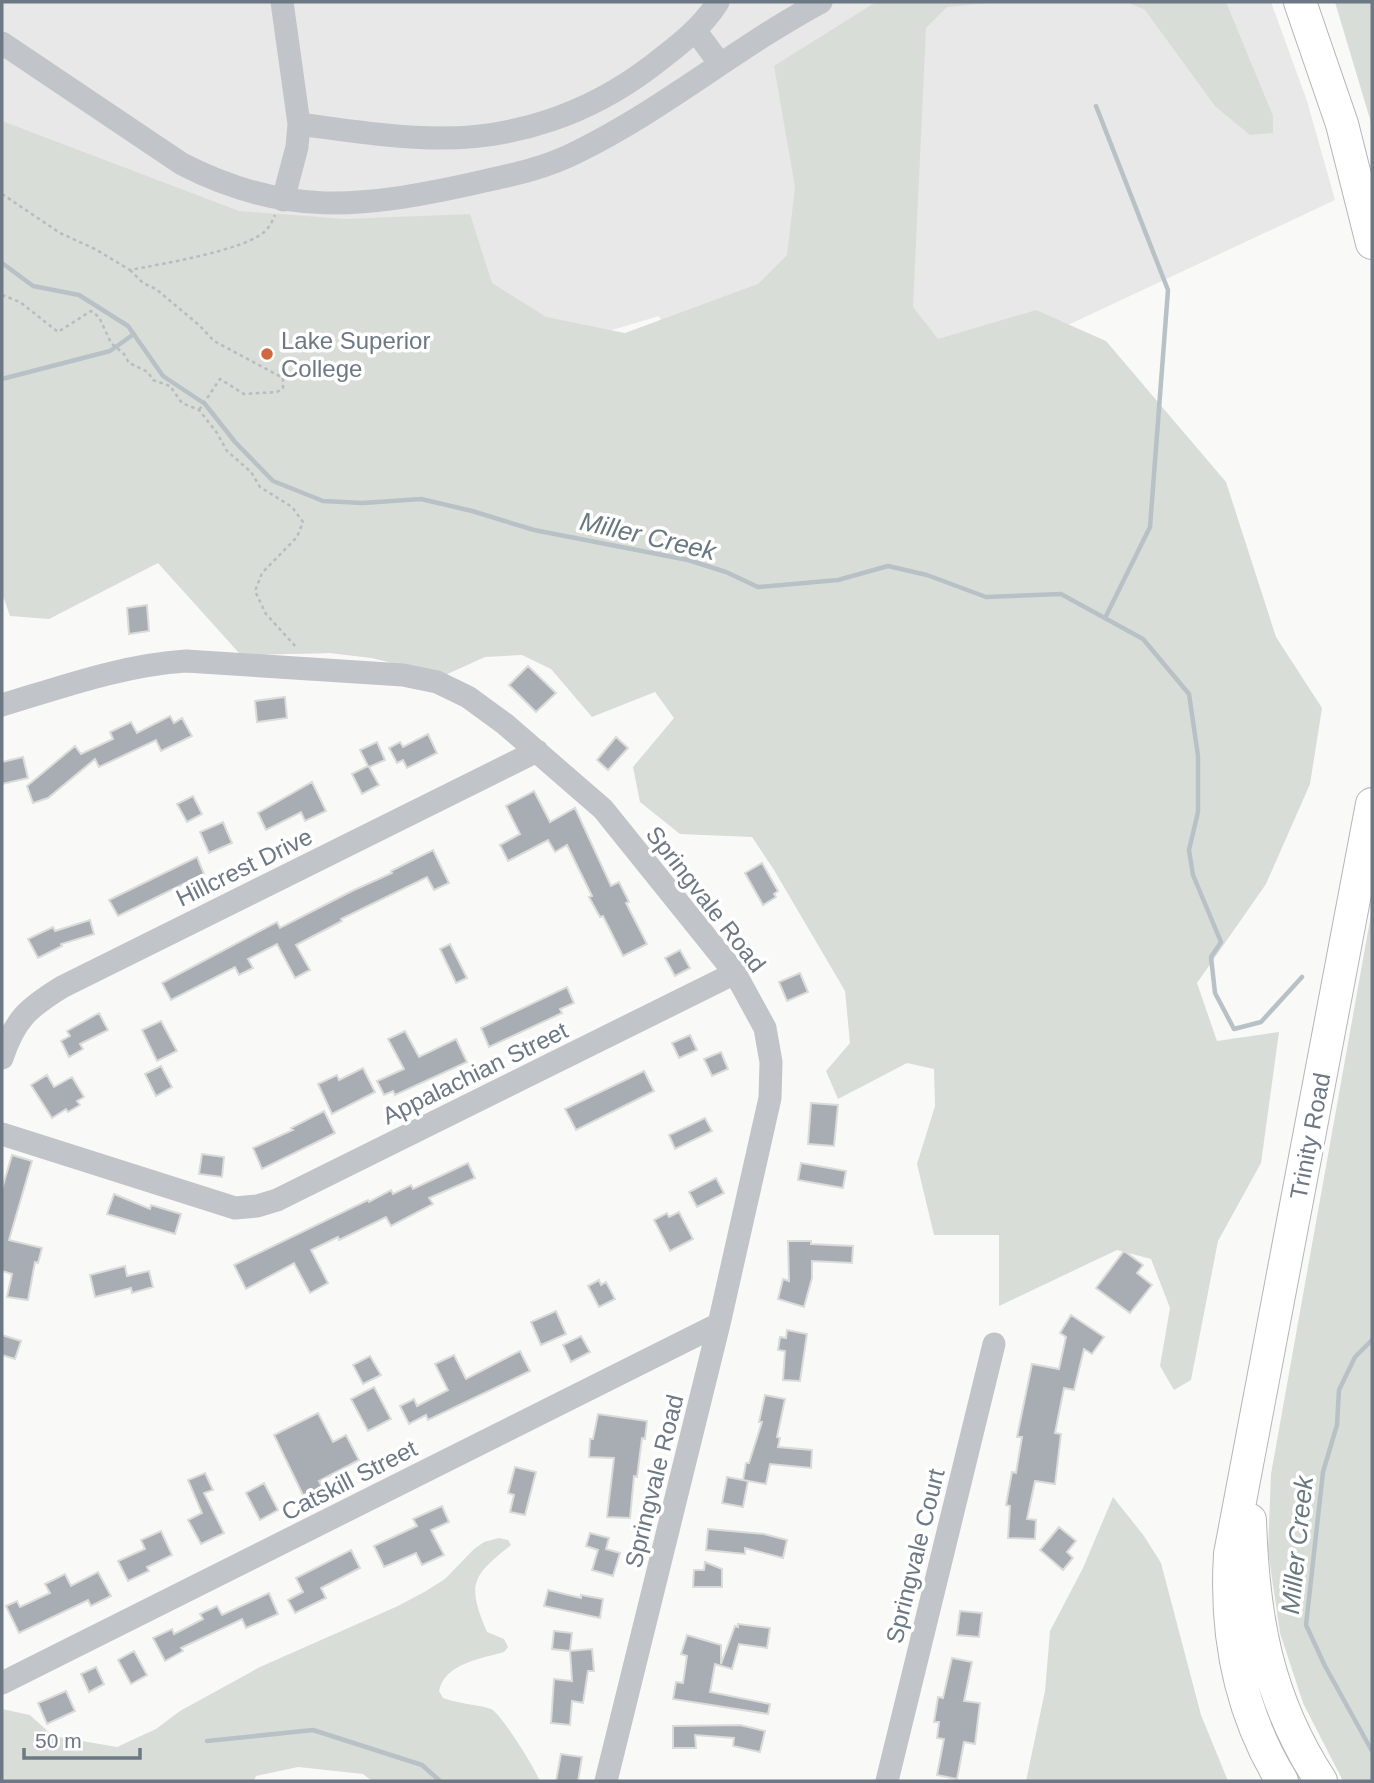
<svg xmlns="http://www.w3.org/2000/svg" width="1374" height="1783" font-family="Helvetica,sans-serif">
<style>
.built{fill:#e7e8e7}
.green{fill:#d9ddd7}
.lines{fill:none;stroke-linecap:round;stroke-linejoin:round}
.stream{stroke:#b8c1c6;stroke-width:4.5}
.building{fill:#a7adb3;stroke:#dbdbd9;stroke-width:2}
.highway-casing{stroke:#b3b6b9;stroke-width:34}
.path{stroke:#b9bcbe;stroke-width:2.5;stroke-dasharray:3.5 3.5;stroke-linecap:butt}
.minor{stroke:#c1c4c8;stroke-width:23}
.highway{stroke:#fff;stroke-width:32}
.poi-dot{fill:#cf6740;stroke:#fff;stroke-width:2.5}
.labels{text-anchor:middle;dominant-baseline:central;stroke-width:7;stroke-linejoin:round;paint-order:stroke}
.poi-label{font-size:24px;fill:#6c7884;stroke:#fff;text-anchor:start}
.street-label{font-size:24px;fill:#6c7884;stroke:#fff}
.water-label{font-size:26px;font-style:italic;fill:#67787f;stroke:#fff}
</style>
<rect width="100%" height="100%" fill="#f9f9f7"/>
<path class="built" d="M2,2h1269l36,99 28,99 -513,240 -113,-12 -50,-112 -251,75 21,280 -57,-13 -42,-5 -89,2 -83,-92 -16,6 -140,-120z"/>
<path class="green" d="M876,2h122l-51,5 -21,21 -13,279 25,32 98,-29 70,31 120,141 50,155 46,71 -12,76 -44,100 -69,99 20,58 62,-9 -18,131 -43,78 -27,139 -17,10 -14,-24 10,-58 -19,-49 -34,-9 -118,56v-71h-65l-17,-71 18,-58 -1,-37 -27,-6 -69,36 -12,-28 24,-28 -5,-52 -71,-121 -22,-33 -72,-3 -40,-32 -7,-35 41,-49 -19,-26 -63,25 -41,-48 -29,-14 -37,2 -42,19 -71,-18 -42,-5 -89,2 -83,-92 -109,56 -39,-3 -8,-23v-472l237,90 107,8 124,-5 22,69 54,34 79,16 133,-49 29,-29 8,-68 -21,-121z
M1127,2h99l47,114v17l-23,2 -35,-29 -70,-96z
M1335,2h37v124z
M1372,909v872h-29l-40,-78 -23,-70 -12,-82 3,-77z
M1113,1497l31,39 17,27 40,152 27,66h-202l19,-90 5,-60 33,-63z
M499,1538l9,2 3,5c-40,32 -44,39 -24,87l17,7 4,8 -4,5c-23,7 -59,11 -65,39l4,7c16,6 33,6 48,11 9,3 45,61 49,72h-168l-9,-7 -65,-7 -42,9 -2,5h-252v-72l28,6 23,21 64,11 39,-18 24,-18 80,-44 138,-61 28,-15 19,-12 29,-30 10,-7z"/>
<g class="lines">
<path class="stream" d="M1096,106l72,184 -18,237 -45,91
M2,263l31,23 46,9 49,31 35,50 42,28 30,38 38,39 50,20 40,2 58,-4 51,12 62,19 154,30 38,12 32,15 80,-7 50,-14 39,9 59,22 75,-3 82,45 46,55 9,62v56l-9,38 4,25 28,67 -10,15 4,36 19,36 27,-7 41,-45
M2,379l108,-28 24,-17
M1372,1340l-17,17 -16,33 -2,35 -14,47 -17,153 19,41 47,85
M207,1741l106,-11 109,35 18,16"/>
</g>
<path class="building" d="M147,605l2,26 -20,3 -2,-26z
M528,666l28,27 -20,19 -27,-27z
M285,697l2,21 -30,4 -2,-21z
M170,716l4,7 8,-5 10,18 -31,15 -5,-11 -57,27 -4,-8 -47,39 -15,5 -6,-17 48,-40 6,8 32,-15 -3,-7 21,-10 6,11z
M428,734l9,19 -30,15 -4,-8 -6,3 -8,-15 11,-6 3,5z
M616,737l12,11 -20,22 -11,-10z
M377,742l8,18 -16,7 10,18 -17,9 -10,-20 16,-8 -8,-16z
M23,757l5,21 -26,6v-22z
M312,782l14,29 -21,10 -4,-9 -35,18 -8,-17z
M534,791l16,31 25,-14 36,78 8,-4 10,20 -3,1 21,41 -24,12 -20,-40 -3,1 -11,-20 3,-1 -25,-51 -12,7 -7,-12 -40,21 -8,-16 20,-11 -14,-28z
M193,796l9,18 -15,8 -10,-18z
M223,822l9,21 -23,10 -9,-21z
M433,850l16,33 -15,7 -7,-13 -86,42 1,2 -46,24 14,25 -15,8 -18,-34 -29,15 5,9 -14,7 -4,-8 -64,33 -9,-17 115,-61 3,6 72,-37 40,-18 -1,-2z
M197,857l7,17 -86,42 -9,-16z
M762,863l16,28 -4,3 2,3 -13,8 -18,-32z
M90,920l4,14 -33,10 1,2 -24,12 -10,-19 25,-12 2,4z
M450,944l17,34 -11,5 -16,-34z
M680,950l10,18 -15,8 -10,-18z
M800,973l8,19 -21,9 -8,-19z
M567,987l7,16 -14,6 2,4 -73,34 -8,-19z
M99,1013l9,17 -28,14 3,5 -14,8 -8,-16 9,-5 -3,-5z
M161,1021l16,30 -20,10 -15,-31z
M405,1031l14,26 37,-18 11,23 -72,33 -2,-4 -9,4 -7,-14 27,-12 -16,-30z
M690,1035l7,15 -18,8 -7,-15z
M721,1052l7,17 -16,7 -8,-17z
M161,1066l11,21 -16,9 -11,-22z
M363,1068l12,24 -43,22 -14,-30 19,-9 2,5z
M644,1071l10,20 -78,39 -11,-21z
M47,1075l7,12 18,-10 12,20 -7,4 3,4 -12,7 -2,-3 -14,9 -21,-33z
M811,1103l27,2 -4,41 -26,-2z
M324,1111l11,22 -73,36 -9,-21 40,-18 -2,-2z
M705,1118l7,13 -37,18 -6,-14z
M202,1154l22,3 -2,20 -23,-3z
M12,1155l20,6 -23,79 33,8 -4,15 -3,-1 -7,38 -21,-3 5,-23 -10,-3v-82z
M468,1163l7,15 -46,20 4,6 -42,22 -5,-9 -47,23 -1,-3 -27,13 17,33 -18,10 -16,-30 -48,26 -12,-24 134,-65 1,2 22,-12 2,4 18,-9 2,4z
M801,1163l45,8 -3,17 -45,-8z
M716,1178l8,15 -27,14 -8,-15z
M114,1194l36,15 1,-4 30,9 -6,20 -68,-20z
M679,1212l14,27 -23,12 -16,-31 13,-7 2,4z
M788,1241h23v3l42,2 -1,17 -40,-2v17l-8,29 -26,-8 5,-20 6,2z
M1124,1251l19,14 -6,8 15,12 -22,28 -34,-25z
M125,1266l2,10 22,-5 4,16 -21,6 -1,-5 -36,9 -5,-22z
M599,1280l2,5 5,-3 9,17 -16,8 -11,-21z
M556,1311l10,23 -25,11 -10,-23z
M1071,1315l33,22 -12,17 -8,-5 -10,41 -10,-2 -9,45 6,1 -6,50 -20,-3 -8,38 9,1 -1,19 -27,-1 2,-32 -4,-1 6,-33 4,1 6,-36h-5l15,-73 27,5 7,-32 -6,-4z
M787,1330l20,4 -7,47 -17,-1 2,-29 -7,-1 2,-13 6,1z
M2,1335l19,6 -6,18 -13,-4z
M581,1336l9,16 -19,10 -8,-17z
M520,1351l10,20 -102,49 -2,-5 -17,9 -9,-18 14,-7 3,7 31,-16 -13,-26 19,-9 12,24z
M370,1356l11,19 -18,9 -10,-19z
M374,1387l17,32 -23,12 -17,-32z
M765,1395l20,4 -8,38 3,1 -2,9 34,3 -1,18 -41,-4 -4,20 -23,-4 3,-17h3l13,-41h-3z
M318,1413l15,29 13,-7 13,25 -40,21 4,8 -15,8 -2,-3 -3,1 -29,-60z
M598,1414l49,7 -2,18 -3,-1 -5,39 -3,-1 -4,42 -23,-1 7,-59 -25,-1 1,-18h3z
M515,1467l21,5 -11,43 -15,-3 4,-17 -6,-2z
M205,1473l8,17 -9,3 20,40 -23,11 -13,-24 14,-7 -14,-33z
M727,1477l21,4 -5,26 -21,-4z
M264,1483l14,27 -18,10 -14,-27z
M442,1506l7,16 -18,8 13,25 -22,10 -6,-12 -32,14 -10,-21 43,-20 -4,-7z
M1059,1527l17,14 -9,11 6,6 -10,12 -23,-20z
M708,1529l56,5 23,6 -4,18 -38,-10v6l-39,-4z
M161,1531l11,24 -25,12 2,4 -21,10 -10,-20 27,-12 -4,-9z
M590,1533l19,5 -3,11 14,4 -7,23 -21,-6 6,-20 -12,-4z
M351,1550l9,18 -39,20 5,10 -31,15 -7,-13 15,-8 -7,-14z
M705,1562l17,7v18h-29l1,-17h10z
M98,1572l13,24 -20,10 -3,-6 -69,33 -13,-27 11,-5 3,6 30,-14 -5,-9 20,-10 6,12z
M548,1590l33,8v-3l22,4 -3,19 -56,-12z
M269,1593l9,21 -32,14 -4,-9 -61,29 2,3 -18,10 -12,-23 19,-9 2,5 29,-15 -3,-5 17,-8 5,9z
M960,1611l22,2 -3,24 -22,-2z
M738,1624l32,4 -3,20 -28,-4 -7,25 -17,-5 -5,28 60,12 -2,10 -95,-15 3,-17 7,1 4,-27 -6,-2 6,-19 34,10v19l14,-38 3,1z
M554,1631l18,2 -2,18 22,-2 2,22h-6l-5,32 -11,-2 -2,24 -19,-2 3,-44 18,2 -2,-30 -18,-2z
M134,1651l13,24 -16,9 -13,-24z
M952,1658l20,4 -8,39 16,2 -5,41 -11,-2 -7,37 -20,-4 7,-36 -7,-1 2,-16h-5l4,-25 5,1z
M96,1667l8,17 -15,8 -8,-18z
M66,1691l9,20 -28,13 -9,-21z
M740,1725l25,6 -5,21 -27,-6 1,-8 -39,-3 1,13h-23v-22z
M561,1754l21,3 -4,24h-22z"/>
<g class="lines">
<defs>
<path id="highway" d="M1300,2l42,122 30,119
M1250,1520c3,97 17,178 71,261
M1282,1781c-42,-69 -57,-147 -52,-227l142,-750"/>
</defs>
<use href="#highway" class="highway-casing"/>
<path class="path" d="M2,194l58,39 35,16 35,21c31,-6 110,-19 133,-37 6,-5 9,-11 12,-18
M130,270l13,13 13,6 43,36 15,16 69,37v10l-6,4 -33,2 -24,-15 -21,31
M2,295l18,7 38,30 33,-21 8,6 12,26 13,11 5,9 19,9 5,8 17,6 12,17 17,7 18,23 10,18 24,21 9,15 32,20 11,15 -6,15 -35,36 -7,18 11,23 31,34"/>
<path class="minor" d="M282,2l17,122 -2,23 -14,53
M695,30l25,34
M2,43l180,121c103,53 180,44 289,20 36,-8 73,-15 106,-32 86,-42 160,-105 244,-150
M299,124c47,6 95,14 143,14 76,0 147,-25 207,-70 25,-19 52,-39 69,-66
M2,705c60,-18 121,-40 184,-44l217,14 34,7 31,15 37,27 98,85 132,164 30,55 6,34 -1,36 -51,226 -113,457
M2,1058c13,-39 26,-50 60,-71l475,-236
M2,1134l233,74 22,-2 20,-6 458,-227
M2,1683l717,-359
M887,1781l107,-437"/>
<use href="#highway" class="highway"/>
</g>
<circle class="poi-dot" cx="267" cy="354" r="7"/>
<g class="labels">
<g class="poi-label">
<text x="281" y="340">Lake Superior<tspan x="281" dy="28">College</tspan></text>
</g>
<g class="street-label">
<text transform="translate(244 867) rotate(-26)">Hillcrest Drive</text>
<text transform="translate(706 899) rotate(52)">Springvale Road</text>
<text transform="translate(475 1073) rotate(-26)">Appalachian Street</text>
<text transform="translate(1310 1136) rotate(-79)">Trinity Road</text>
<text transform="translate(349 1480) rotate(-27)">Catskill Street</text>
<text transform="translate(654 1481) rotate(-76)">Springvale Road</text>
<text transform="translate(915 1556) rotate(-76)">Springvale Court</text>
</g>
<g class="water-label">
<text transform="translate(648 536) rotate(13)">Miller Creek</text>
<text transform="translate(1297 1545) rotate(-84)">Miller Creek</text>
</g>
</g>
<rect width="1374" height="1783" fill="none" stroke="#6c7884" stroke-width="7"/>
<path d="M24 1748v10h116v-10" fill="none" stroke="#6c7884" stroke-width="3.5"/>
<text x="35" y="1748" font-size="21" fill="#6c7884" stroke="#ffffff" stroke-width="5" paint-order="stroke">50 m</text>
</svg>
